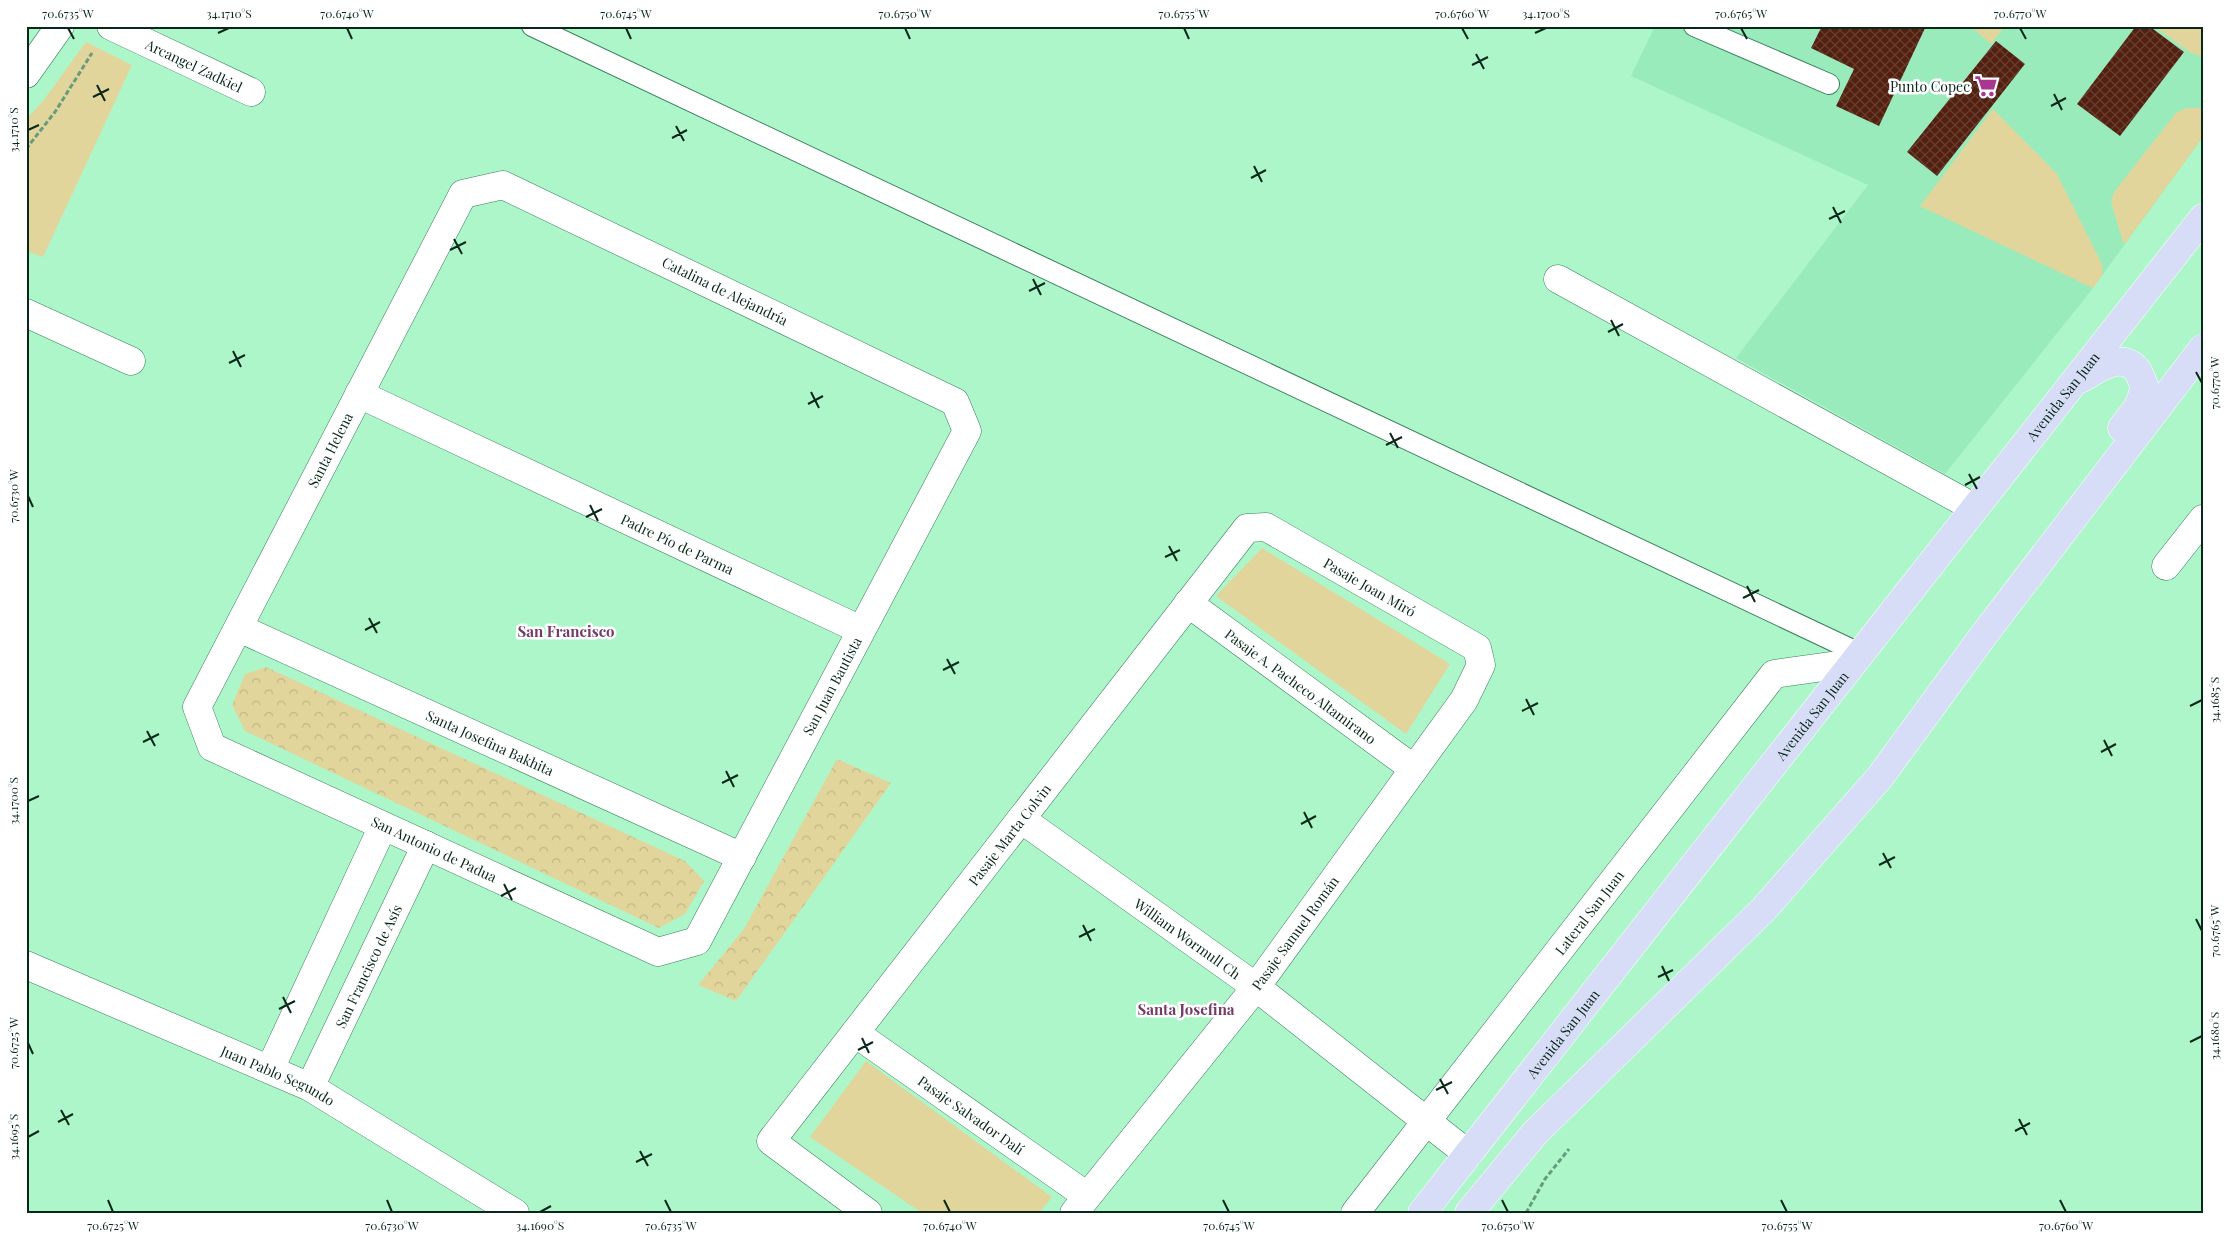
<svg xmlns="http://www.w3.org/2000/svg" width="2229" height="1239" font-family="'Playfair Display',serif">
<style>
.built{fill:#9aebbc}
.grass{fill:#e1d59b}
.park{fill:url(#park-crowns)}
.building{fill:url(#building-cross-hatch)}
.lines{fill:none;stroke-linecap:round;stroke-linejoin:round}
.service-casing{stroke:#38805a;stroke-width:22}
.minor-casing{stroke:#38805a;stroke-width:29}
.primary-casing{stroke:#fff;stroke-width:29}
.path{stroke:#669c7d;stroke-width:3;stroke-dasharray:5 2.5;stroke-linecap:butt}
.service{stroke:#fff;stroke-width:20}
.minor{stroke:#fff;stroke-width:28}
.primary{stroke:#d7dcf7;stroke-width:28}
.ticks{fill:none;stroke:#0a2819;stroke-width:2}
.labels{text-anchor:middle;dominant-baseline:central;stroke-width:5;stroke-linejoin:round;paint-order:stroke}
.street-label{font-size:14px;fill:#0a2819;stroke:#fff}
.poi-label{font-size:14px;fill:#0a2819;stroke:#fff;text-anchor:end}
.neighbourhood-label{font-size:15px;font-weight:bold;fill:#753b66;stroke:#fff}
.neatline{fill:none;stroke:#0a2819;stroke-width:2}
.ticks-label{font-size:12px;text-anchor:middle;fill:#0a2819}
</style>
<defs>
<pattern id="park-crowns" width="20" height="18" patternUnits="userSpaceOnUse" patternTransform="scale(1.25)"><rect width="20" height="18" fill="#e1d59b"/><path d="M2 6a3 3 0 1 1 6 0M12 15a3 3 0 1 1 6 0" fill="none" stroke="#c0b785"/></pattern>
<pattern id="building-cross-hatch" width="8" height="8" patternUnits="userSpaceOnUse" patternTransform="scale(1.25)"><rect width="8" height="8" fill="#531f0f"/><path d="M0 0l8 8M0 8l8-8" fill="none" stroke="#673f31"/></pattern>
</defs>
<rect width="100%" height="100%" fill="#adf6ca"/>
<path class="built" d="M1655,26h548v111l-110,151 -148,186 -209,-116 132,-173 -237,-109z"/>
<path class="grass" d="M1970,26h35l-14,18z
M2154,26h49v31l-12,-4z
M86,42l46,23 -89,192 -17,-6v-132l17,-18z
M2186,108h17v29l-79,108 -13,-43 3,-10 62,-79z
M1993,109l64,65 45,90 1,10 -10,14 -173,-82z
M1262,548l188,116 -44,70 -190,-138z
M866,1061l186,136 -13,16h-117l-112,-76z"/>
<path class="park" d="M266,667l419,194 19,20 -19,33 -26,14 -414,-197 -13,-26 13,-31z
M837,759l54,24 -155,218 -38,-16 46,-56z"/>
<path class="building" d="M1822,26h104l-47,100 -43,-20 18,-37 -43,-21z
M2136,26h13l35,26 -64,84 -43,-32z
M1996,41l29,23 -88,112 -30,-24z"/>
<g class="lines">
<defs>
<path id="service" d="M532,26l1327,627
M1694,26l135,58"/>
<g id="minor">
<path id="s1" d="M111,26l140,66"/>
<path d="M26,74l34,-48"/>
<path d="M503,185l452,217 12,29 -270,510 -39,11 -446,-205 -15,-40 266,-513z"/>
<path d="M1558,279l415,228"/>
<path d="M26,313l105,48"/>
<path id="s2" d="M359,394l502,236"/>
<path d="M2166,566l37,-47"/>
<path id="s3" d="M1188,603l226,166"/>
<path id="s4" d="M239,628l503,229"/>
<path id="s5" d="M1021,819l235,168 212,167"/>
<path id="s6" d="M26,965l284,122 205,126"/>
<path id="s7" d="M855,1033l232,163"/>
<path d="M270,1069l113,-243"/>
<path id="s8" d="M310,1087l116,-242"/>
<path id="s9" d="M868,1213l-97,-72 476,-613 19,-1 211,121 4,17 -17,35 -208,287 -182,226"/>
<path id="s10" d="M1355,1213l419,-539 78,-11"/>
</g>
<g id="primary">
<path d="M2082,378c16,-9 39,-27 55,-8 3,4 6,13 8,18l-7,19 -16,21"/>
<path id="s11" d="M1422,1213c260,-332 519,-664 781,-995"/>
<path d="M1469,1213l66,-80 229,-224 116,-132 103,-141 220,-288"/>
</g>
</defs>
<use href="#service" class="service-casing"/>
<use href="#minor" class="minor-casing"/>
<use href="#primary" class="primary-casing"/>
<path class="path" d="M26,149l29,-37 37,-59
M1526,1213l19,-34 24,-30"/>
<use href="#service" class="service"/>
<use href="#minor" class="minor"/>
<use href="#primary" class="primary"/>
</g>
<path class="ticks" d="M68,28l6,11M347,28l5,11M626,28l5,11M905,28l5,11M1184,28l5,11M1462,28l6,11M1741,28l6,11M2020,28l6,11M218,33l11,-5M1535,33l11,-5M1476,54l8,15M1472,65l16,-8M97,85l8,16M2054,94l8,16M93,97l16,-8M2051,106l15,-8M676,126l8,15M28,130l11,-5M672,138l15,-8M1254,166l8,16M1251,178l15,-8M1833,207l8,16M1829,219l16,-8M454,239l8,15M450,250l16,-8M1033,279l8,16M1029,291l16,-8M1611,320l8,16M1608,332l15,-8M233,351l8,16M229,363l16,-8M2196,372l6,11M811,392l8,16M808,404l15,-8M1390,433l8,15M1386,445l16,-8M1969,474l8,15M1965,485l15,-8M28,496l5,11M590,505l8,16M586,517l16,-8M1169,546l8,15M1165,557l15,-7M1747,586l8,16M1743,598l16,-8M369,618l8,15M365,630l15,-8M947,659l8,15M943,670l16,-8M1526,699l8,16M2190,706l12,-6M1522,711l16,-8M147,731l8,15M2104,740l8,16M143,742l16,-8M2101,752l15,-8M726,771l8,16M722,783l16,-8M28,801l11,-5M1304,812l8,16M1301,824l15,-8M1883,853l8,15M1879,865l16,-8M504,884l8,16M501,896l15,-8M2196,919l6,12M1083,925l8,16M1079,937l16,-8M1662,966l7,15M1658,977l15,-7M283,997l8,16M279,1009l16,-8M862,1038l7,15M2190,1042l12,-6M28,1043l5,11M858,1050l15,-8M1440,1079l8,15M1436,1090l16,-8M61,1110l8,15M2019,1119l8,16M58,1122l15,-8M2015,1131l15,-8M28,1137l11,-6M640,1151l8,15M636,1162l16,-8M108,1200l5,12M387,1200l5,12M665,1200l6,12M944,1200l6,12M1223,1200l6,12M1502,1200l6,12M1781,1200l6,12M2060,1200l6,12M540,1212l11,-6"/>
<defs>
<symbol id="supermarket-bare" viewBox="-9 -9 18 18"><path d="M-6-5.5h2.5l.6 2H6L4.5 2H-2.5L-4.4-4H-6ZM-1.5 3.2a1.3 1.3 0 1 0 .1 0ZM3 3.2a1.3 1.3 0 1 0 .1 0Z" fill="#a93691" stroke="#fff" stroke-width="2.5" paint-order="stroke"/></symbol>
</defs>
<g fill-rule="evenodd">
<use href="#supermarket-bare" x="1970" y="70" width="32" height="32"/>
</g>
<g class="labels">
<g class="street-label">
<text stroke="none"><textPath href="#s1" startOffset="92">Arcangel Zadkiel</textPath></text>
<text transform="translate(725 291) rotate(26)">Catalina de Alejandría</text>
<text stroke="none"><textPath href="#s11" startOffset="1038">Avenida San Juan</textPath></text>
<text transform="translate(330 450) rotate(-63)">Santa Helena</text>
<text stroke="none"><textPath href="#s2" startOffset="352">Padre Pío de Parma</textPath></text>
<text stroke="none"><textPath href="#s9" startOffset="1036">Pasaje Joan Miró</textPath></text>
<text transform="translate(832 686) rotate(-62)">San Juan Bautista</text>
<text stroke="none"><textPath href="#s3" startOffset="140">Pasaje A. Pacheco Altamirano</textPath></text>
<text stroke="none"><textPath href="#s11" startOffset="632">Avenida San Juan</textPath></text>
<text stroke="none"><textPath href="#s4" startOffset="276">Santa Josefina Bakhita</textPath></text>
<text stroke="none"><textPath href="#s9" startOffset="509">Pasaje Marta Colvin</textPath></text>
<text transform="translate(434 849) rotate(25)">San Antonio de Padua</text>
<text stroke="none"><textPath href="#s10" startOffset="381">Lateral San Juan</textPath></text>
<text transform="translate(1295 933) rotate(-54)">Pasaje Samuel Román</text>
<text stroke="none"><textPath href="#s5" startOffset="205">William Wormull Ch</textPath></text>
<text stroke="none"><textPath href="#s8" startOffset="134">San Francisco de Asís</textPath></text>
<text stroke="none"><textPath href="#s11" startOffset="228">Avenida San Juan</textPath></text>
<text stroke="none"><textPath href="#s6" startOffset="275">Juan Pablo Segundo</textPath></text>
<text stroke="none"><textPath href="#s7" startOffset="142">Pasaje Salvador Dalí</textPath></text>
</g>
<g class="poi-label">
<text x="1970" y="86">Punto Copec</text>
</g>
<g class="neighbourhood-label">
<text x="566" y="631">San Francisco</text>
<text x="1186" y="1009">Santa Josefina</text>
</g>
</g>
<rect width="2229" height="1239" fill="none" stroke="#ffffff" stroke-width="55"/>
<rect x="28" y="28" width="2174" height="1184" class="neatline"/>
<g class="ticks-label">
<text x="68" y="18">70.6735°W</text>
<text x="229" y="18">34.1710°S</text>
<text x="347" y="18">70.6740°W</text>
<text x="626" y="18">70.6745°W</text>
<text x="905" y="18">70.6750°W</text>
<text x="1184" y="18">70.6755°W</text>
<text x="1462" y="18">70.6760°W</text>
<text x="1546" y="18">34.1700°S</text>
<text x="1741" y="18">70.6765°W</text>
<text x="2020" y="18">70.6770°W</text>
<text transform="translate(14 130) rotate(-90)" y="4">34.1710°S</text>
<text transform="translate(2215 383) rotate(-90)" y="4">70.6770°W</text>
<text transform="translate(14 496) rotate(-90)" y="4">70.6730°W</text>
<text transform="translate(2215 700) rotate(-90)" y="4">34.1685°S</text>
<text transform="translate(14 801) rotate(-90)" y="4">34.1700°S</text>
<text transform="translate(2215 931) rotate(-90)" y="4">70.6765°W</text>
<text transform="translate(2215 1036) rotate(-90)" y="4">34.1680°S</text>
<text transform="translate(14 1043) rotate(-90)" y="4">70.6725°W</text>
<text transform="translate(14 1137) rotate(-90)" y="4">34.1695°S</text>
<text x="113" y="1230">70.6725°W</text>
<text x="392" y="1230">70.6730°W</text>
<text x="540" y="1230">34.1690°S</text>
<text x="671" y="1230">70.6735°W</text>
<text x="950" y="1230">70.6740°W</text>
<text x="1229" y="1230">70.6745°W</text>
<text x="1508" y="1230">70.6750°W</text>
<text x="1787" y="1230">70.6755°W</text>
<text x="2066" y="1230">70.6760°W</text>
</g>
</svg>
